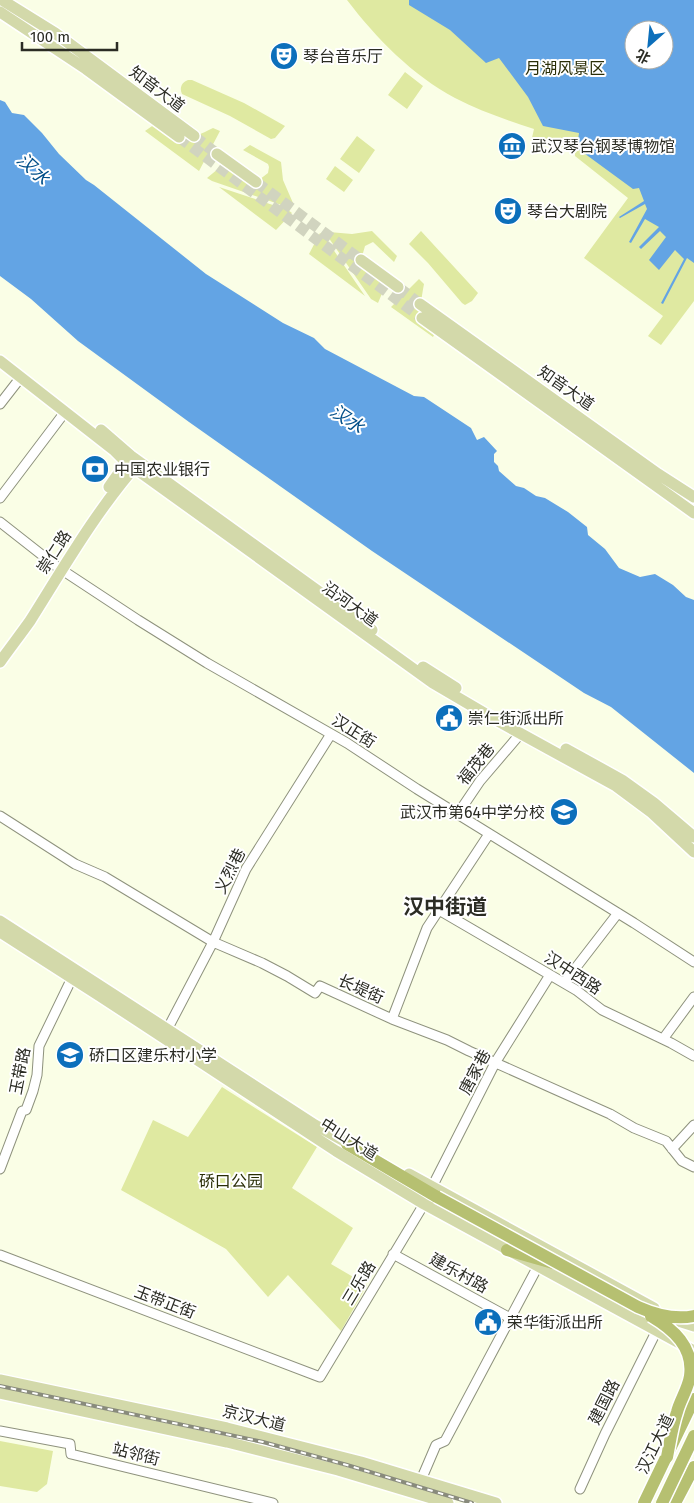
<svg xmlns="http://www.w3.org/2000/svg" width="694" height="1503" font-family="'Fira Sans','Noto Sans SC',sans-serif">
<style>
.green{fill:#dfe9a1;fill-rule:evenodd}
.water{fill:#63a4e4;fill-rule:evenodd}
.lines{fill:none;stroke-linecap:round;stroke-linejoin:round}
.major-tunnel{stroke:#d1d4bf;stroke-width:11;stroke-dasharray:11 5.5;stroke-linecap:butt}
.minor-casing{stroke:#8e927d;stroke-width:11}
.major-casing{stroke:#fff;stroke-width:14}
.highway-casing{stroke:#fff;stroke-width:15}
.minor{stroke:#fff;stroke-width:9}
.major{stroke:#d3d9aa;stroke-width:11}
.highway{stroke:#b6c071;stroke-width:12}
.rail-casing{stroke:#898b7c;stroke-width:4}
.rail{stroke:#fff;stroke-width:2;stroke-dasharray:5.5;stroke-linecap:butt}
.highway-bridge-casing{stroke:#fff;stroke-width:15;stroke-linecap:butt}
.highway-bridge{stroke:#b6c071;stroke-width:12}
.labels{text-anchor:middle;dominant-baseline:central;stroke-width:4;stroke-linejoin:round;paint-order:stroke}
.poi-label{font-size:16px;fill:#2b2c24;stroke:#fff;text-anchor:start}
.park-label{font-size:16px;fill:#2a2e07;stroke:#fff}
.street-label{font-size:16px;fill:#2b2c24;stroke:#fff}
.water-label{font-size:18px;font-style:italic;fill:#004e88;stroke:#fff}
.district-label{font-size:21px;font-weight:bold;fill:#2b2c24;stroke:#fff}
</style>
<rect width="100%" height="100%" fill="#fafee6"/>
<path class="green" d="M347,0h347v301l-33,44 -13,-9 15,-20 -79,-58 44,-60 -53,-42v-6l-44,-8 3,-13c-27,-9 -54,-18 -79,-31 -43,-23 -79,-60 -108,-98zM634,30h30v30h-30z
M405,72l18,14 -16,23 -19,-14z
M188,80h4l52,23 41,23 -10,12 -4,1 -41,-23 -48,-22c-3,-6 0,-12 6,-14z
M155,124c25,14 31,18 58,4l7,3 -21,40 -54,-40z
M357,136l18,14 -16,23 -19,-14z
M250,145l31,17 2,18 10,23 -3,5 -78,-27 -5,-3 17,-14 31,19 13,-10 1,-6 -1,-3 -25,-14z
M335,166l18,14 -9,12 -18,-13z
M219,187l69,23 4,3 -16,17z
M372,231l25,25 -3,6 -21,-20 -8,4 -4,14 25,24 -8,19 -7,-4 -45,-65 3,-2 23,2z
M421,231l57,62 -6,8 -7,4 -3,-2 -34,-40 -19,-19z
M320,233l4,3 41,60 -56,-42z
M419,279l5,5c-4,21 -6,34 10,51l-1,2 -42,-30z
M222,1087l95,60 -25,41 61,40 -22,36 36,21 -26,46 -53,-56 -20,22 -42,-48 -105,-59 32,-70 35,17z
M0,1441l53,10 -6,33 -10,8 -37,-6z"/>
<path class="water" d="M409,0h285v263l-7,-5 -24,46 -2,-1 23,-44 -9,-9 -16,20 -10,-10 17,-23 -6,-6 -19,18 -2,-2 20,-20 -14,-8 -14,24 -2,-1 18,-33 -2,-5 -25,14 -1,-1 25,-16 -5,-13 -6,1 -56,-41 2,-15 -36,-7 -15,-29 -29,-39 -13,5 -36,-33 -41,-25zM634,30h30v30h-30z
M0,100l5,2 7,11 12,2 18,18 17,21 27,26 8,5 112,89 77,49 31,15 11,11 89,47 10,1 47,31 6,12 7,-3 13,14 -3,3v8l4,4 1,5 17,15 8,2 12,8 9,2 23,14 19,15 1,8 17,14 14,19 21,9 15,-3 18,11 13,12 8,3v173l-83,-66 -27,-14 -212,-142 -183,-129 -111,-81 -47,-42 -31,-23z"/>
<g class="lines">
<path class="major-tunnel" d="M194,136l23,18
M179,137l243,181
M256,182l105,78
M398,287l22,17"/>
<defs>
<path id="minor" d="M0,404l21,-27
M0,498l65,-86
M0,522l56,44 82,54 69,43 140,80 70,46 217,134 60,39
M457,815l23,-34 41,-48
M0,816l75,48 30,13 108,65 49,21 25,13 28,17 5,-7 72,33 55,21 22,11 141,63 24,14 32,13 16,20 12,6
M439,910l137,80 26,20 69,33 23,13
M564,983l54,-70
M392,1019l35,-91 62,-94
M168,1028l45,-86 33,-73 85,-135
M663,1039l31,-42
M672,1149l22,-24
M0,1169l22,-58 4,-1 7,-19 4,-16 2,-29 33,-68
M432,1187l63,-124 55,-88
M393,1254l117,64
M0,1255l320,122 104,-173
M0,1431l70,13 1,10 202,49
M421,1480l15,-35 9,-4 93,-175
M580,1489l25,-55 52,-104"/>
<path id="major" d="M2,0l53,33 139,103
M0,12l86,57 93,68
M217,154l39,28
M361,260l37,27
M420,304l238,170 36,23
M422,318l272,195
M0,361l115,90 11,11 307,221 63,37 120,66 35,26 43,40
M101,430l30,26 241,174
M109,487l21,-30
M0,662c10,-14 20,-27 30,-41 34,-54 66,-110 109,-159
M423,667l33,21
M566,749l56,31 32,23 40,34
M0,921l315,204 40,22
M0,932l100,64 236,155 88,53 270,147
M409,1174l245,134
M672,1319l22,7
M0,1380l227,48 134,34 135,41
M0,1393l227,49 111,28 110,33"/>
<path id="highway" d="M347,1144l90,53
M507,1250l46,13
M644,1503l50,-104
M675,1503l19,-36"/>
</defs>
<use href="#minor" class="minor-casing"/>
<use href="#major" class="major-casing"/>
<use href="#highway" class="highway-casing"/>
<use href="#minor" class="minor"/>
<use href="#major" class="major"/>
<use href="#highway" class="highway"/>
<defs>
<path id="rail" d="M0,1386l263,56 84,23 125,38"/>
</defs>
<use href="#rail" class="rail-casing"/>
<use href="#rail" class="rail"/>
<defs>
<path id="highway-bridge" d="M437,1197l201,110c18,8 37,13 56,9
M651,1316c22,13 43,31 39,60 -2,13 -10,24 -13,36 -5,14 -7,30 -10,45
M662,1503l32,-67"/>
</defs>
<use href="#highway-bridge" class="highway-bridge-casing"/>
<use href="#highway-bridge" class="highway-bridge"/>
</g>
<defs>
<symbol id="theatre-disc" viewBox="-11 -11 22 22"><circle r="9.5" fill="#0c6fbb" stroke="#fff"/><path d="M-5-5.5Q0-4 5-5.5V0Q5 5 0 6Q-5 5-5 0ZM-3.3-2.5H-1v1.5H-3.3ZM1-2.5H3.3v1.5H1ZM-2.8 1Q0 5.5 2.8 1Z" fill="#fff"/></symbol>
<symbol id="museum-disc" viewBox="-11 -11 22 22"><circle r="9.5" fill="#0c6fbb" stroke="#fff"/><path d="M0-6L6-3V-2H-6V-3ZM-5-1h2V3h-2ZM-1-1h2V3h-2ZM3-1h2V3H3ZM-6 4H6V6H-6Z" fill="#fff"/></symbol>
<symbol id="bank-disc" viewBox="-11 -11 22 22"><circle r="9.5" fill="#0c6fbb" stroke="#fff"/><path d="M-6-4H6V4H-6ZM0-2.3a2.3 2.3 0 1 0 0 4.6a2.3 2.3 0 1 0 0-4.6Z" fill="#fff"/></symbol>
<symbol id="civic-disc" viewBox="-11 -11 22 22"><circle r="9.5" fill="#0c6fbb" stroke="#fff"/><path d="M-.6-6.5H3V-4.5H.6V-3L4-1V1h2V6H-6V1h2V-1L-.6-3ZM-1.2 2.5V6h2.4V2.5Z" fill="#fff"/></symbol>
<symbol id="school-disc" viewBox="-11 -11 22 22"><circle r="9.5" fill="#0c6fbb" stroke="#fff"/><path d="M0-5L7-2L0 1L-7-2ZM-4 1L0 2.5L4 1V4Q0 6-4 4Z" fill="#fff"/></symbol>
</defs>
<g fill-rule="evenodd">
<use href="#theatre-disc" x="268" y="40" width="32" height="32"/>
<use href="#museum-disc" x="496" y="130" width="32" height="32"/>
<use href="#theatre-disc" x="492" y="195" width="32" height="32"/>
<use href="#bank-disc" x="79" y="453" width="32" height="32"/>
<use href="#civic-disc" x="433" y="702" width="32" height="32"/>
<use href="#school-disc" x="548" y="796" width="32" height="32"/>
<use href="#school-disc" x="54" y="1039" width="32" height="32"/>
<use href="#civic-disc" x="472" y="1306" width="32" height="32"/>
</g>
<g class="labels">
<g class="poi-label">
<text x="303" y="56">琴台音乐厅</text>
<text x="531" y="146">武汉琴台钢琴博物馆</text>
<text x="527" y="211">琴台大剧院</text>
<text x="114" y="469">中国农业银行</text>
<text x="468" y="718">崇仁街派出所</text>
<text x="545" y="812" text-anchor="end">武汉市第64中学分校</text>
<text x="89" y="1055">硚口区建乐村小学</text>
<text x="507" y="1322">荣华街派出所</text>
</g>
<g class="park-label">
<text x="565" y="68">月湖风景区</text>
<text x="231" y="1181">硚口公园</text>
</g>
<g class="street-label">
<text transform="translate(157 89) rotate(37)">知音大道</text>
<text transform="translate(566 388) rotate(35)">知音大道</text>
<text transform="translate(54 552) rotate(-57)">崇仁路</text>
<text transform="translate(350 604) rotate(36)">沿河大道</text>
<text transform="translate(354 731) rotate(32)">汉正街</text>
<text transform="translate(476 764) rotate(-51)">福茂巷</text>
<text transform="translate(230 871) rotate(-63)">义烈巷</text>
<text transform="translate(573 973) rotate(33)">汉中西路</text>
<text transform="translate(361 989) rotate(24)">长堤街</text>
<text transform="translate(20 1071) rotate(-79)">玉带路</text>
<text transform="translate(475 1072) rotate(-62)">唐家巷</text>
<text transform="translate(349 1139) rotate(32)">中山大道</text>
<text transform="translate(459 1273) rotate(29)">建乐村路</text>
<text transform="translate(359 1283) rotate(-59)">三乐路</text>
<text transform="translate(165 1302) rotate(21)">玉带正街</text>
<text transform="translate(604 1402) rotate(-63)">建国路</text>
<text transform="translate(254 1418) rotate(14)">京汉大道</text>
<text transform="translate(655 1444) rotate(-64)">汉江大道</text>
<text transform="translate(136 1454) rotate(14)">站邻街</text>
</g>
<g class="water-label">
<text transform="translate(33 169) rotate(43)">汉水</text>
<text transform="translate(347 419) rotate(34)">汉水</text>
</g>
<g class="district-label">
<text x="445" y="907">汉中街道</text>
</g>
</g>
<g transform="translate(649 45) rotate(207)"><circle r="24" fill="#ffffff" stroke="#aaaba7"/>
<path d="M0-4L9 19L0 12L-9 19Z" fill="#0c6fbb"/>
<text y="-8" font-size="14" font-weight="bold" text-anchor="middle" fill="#2b2c24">北</text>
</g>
<path d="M22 42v8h95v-8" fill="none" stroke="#2b2c24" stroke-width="2.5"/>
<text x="30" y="42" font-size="15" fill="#2b2c24" stroke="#ffffff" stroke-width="4" paint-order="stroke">100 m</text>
</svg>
